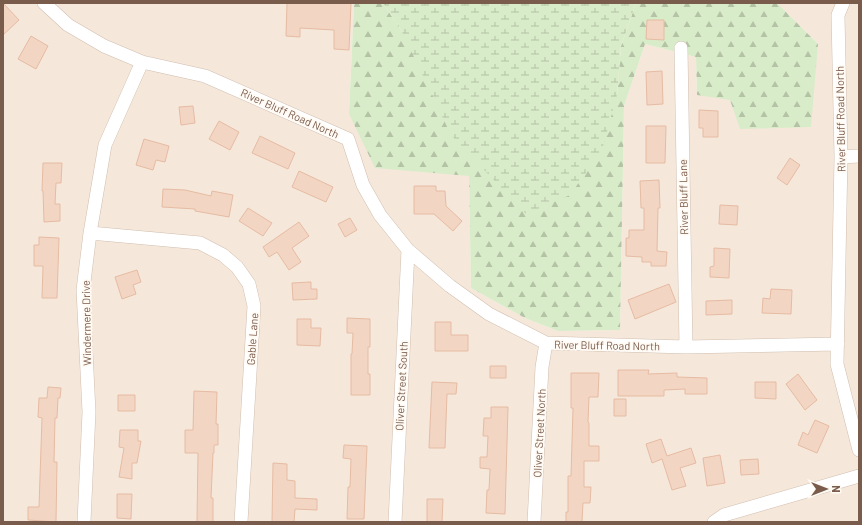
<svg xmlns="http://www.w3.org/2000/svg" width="862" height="525" font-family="Barlow,sans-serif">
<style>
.residential{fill:#f5e8da}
.forest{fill:url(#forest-firs)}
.wetland{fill:url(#wetland-marsh)}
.building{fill:#f3d5c3;stroke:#e6bba3}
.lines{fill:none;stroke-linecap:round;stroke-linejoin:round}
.minor-casing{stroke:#d1beb0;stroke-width:14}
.minor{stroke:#fff;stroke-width:13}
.labels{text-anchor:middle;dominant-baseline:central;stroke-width:3.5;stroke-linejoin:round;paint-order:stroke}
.street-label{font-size:11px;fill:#7a5c4d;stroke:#fffaf3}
</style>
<defs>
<pattern id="forest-firs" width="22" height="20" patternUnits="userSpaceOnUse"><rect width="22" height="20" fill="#d8ecc9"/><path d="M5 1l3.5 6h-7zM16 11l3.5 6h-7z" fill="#b4c2a5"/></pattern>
<pattern id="wetland-marsh" width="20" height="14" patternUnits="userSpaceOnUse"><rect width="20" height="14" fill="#d8ecc9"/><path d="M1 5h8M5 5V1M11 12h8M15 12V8" fill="none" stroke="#b4c2a5"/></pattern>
</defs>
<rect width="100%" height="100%" fill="#fdf6ec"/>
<path class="residential" d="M3,3h351l-5,111 120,62 2,112 54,30 33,13 62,-1 4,-224 21,-62 51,13 1,38 121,-51 -41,-41h82v519h-856z"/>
<path class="forest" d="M354,3h29l19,29 215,63 4,-49 15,-43h141l41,41 -7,83 -71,2 -10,-29 -33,-5 -1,-38 -51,-13 -21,62 -4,224 -62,1 -33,-13 -54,-30 -2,-112 -94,-8 -26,-54z"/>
<path class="wetland" d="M383,3h253l-15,43 -4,49 -15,55 -32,45 -44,19 -75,-79 -49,-103z"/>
<path class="building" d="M3,3l16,17 -16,15z
M287,3h64l-2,47 -15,-1v-19l-34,-2v9l-14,-1z
M647,20h17v20l-18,-1z
M31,36l17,10 -12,23 -18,-10z
M662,71l1,33 -16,1 -1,-33z
M193,106l2,17 -14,2 -2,-18z
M699,110l19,1v26h-15v-9h-4z
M219,121l20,11 -9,18 -21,-11z
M646,126h20l-1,37h-19z
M260,136l35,17 -7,16 -36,-16z
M144,139l25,7 -4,16 -9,-2 -3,10 -17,-5z
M790,158l10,7 -13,20 -10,-7z
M43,163h19l-1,20h-5l-1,21h5v17l-16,1 -1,-31h-1z
M299,171l34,16 -7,15 -34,-15z
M659,180l1,28h-2l-1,43 10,1 -1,14h-15v-4h-9v-5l-16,-1v-18h3v-8h15v-22h-3l-1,-27z
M414,186h22v5h9l1,15 16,15 -9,10 -19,-17h-20z
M163,189l22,1 26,6 1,-5 21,4 -4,22 -34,-6v-2l-33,-2z
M720,205l18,1 -1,19 -18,-1z
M248,208l24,15 -9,13 -24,-15z
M350,218l7,12 -12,7 -7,-13z
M299,222l10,14 -17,12 9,14 -12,8 -12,-18 -8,5 -6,-10z
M39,237l20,1 -2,60h-15l1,-32h-9v-21h5z
M714,248l16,1 -1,29 -19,-1v-10l4,-1z
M137,270l4,12 -8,3 3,9 -14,5 -7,-22z
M311,282v7h6v10l-24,1 -1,-17z
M669,284l7,18 -41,17 -7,-19z
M771,289l21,1 -1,24 -29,-1 1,-15 7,1z
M732,300v14l-26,1v-14z
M347,318l23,1v28h-2v27h2v21h-19v-41h1l1,-21h-6z
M297,319h14v9h10l-1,18 -23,-1z
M435,322h16v13h17v16h-33z
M490,366h16v12h-16z
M618,370h31l-1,4 29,-1v4l30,1v16h-22v-5l-21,1v6h-46z
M571,373h28l-1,24h-9l-1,25 1,1v23h10v15h-15v26h7l-1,16h-7l-1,19h-16v-10h2v-36h3l2,-68h-2z
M798,374l19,26 -12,10 -19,-26z
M432,382l25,1 -1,11h-9l-2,54h-16z
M755,382h21v17l-21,-1z
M48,387l13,1 -1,10h-2l-1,20h-2l-1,44h3l-1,60 -28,-2v-13h11l3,-89 -4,-1 1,-19h8z
M194,391l23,1 -1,32h2v21h-4v8h-1l-2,45h2v24h-16l1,-69h-13v-23h8z
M118,395h17v16h-17z
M614,399h12v17h-12z
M491,407h17l-3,107 -19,-1 1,-23h2l1,-21 -10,-1v-11h7l1,-21h-5l1,-18h7z
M815,420l14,6 -12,27 -19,-8 5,-13 5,3z
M120,430h18v11h3l-4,22h-5v16l-13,-2 5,-29 -5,-1z
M661,439l6,17 24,-8 5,15 -16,5 6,18 -14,4 -10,-31 -10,4 -6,-19z
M344,445l23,1 -3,73h-17l1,-32h2l1,-28 -8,-1z
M720,455l5,28 -18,3 -4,-28z
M758,459l1,15 -18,1 -1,-15z
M273,463l14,1v16l8,1v17l22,1v11l-22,-1 -1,13h-22z
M117,494h15l-1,25 -14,-1z
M427,499h16l-1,23h-15z"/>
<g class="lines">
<defs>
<path id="minor" d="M44,3l24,22 36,21 38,16 63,14 143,63 15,46 17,30 28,35 42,36 39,28 57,29 140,4 152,-3
M843,3l-5,12 3,142 -4,207 22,86
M681,48l5,299
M841,157l18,-1
M90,233l110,10 23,12 14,12 12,17 5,22 -13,216
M84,522l5,-110 -6,-122 7,-57 15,-88 37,-83
M395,522l13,-272
M534,522l8,-155 4,-24
M714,522l10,-7 135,-39"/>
</defs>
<use href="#minor" class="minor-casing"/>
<use href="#minor" class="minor"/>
</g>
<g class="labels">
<g class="street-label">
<text transform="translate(290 113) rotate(24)">River Bluff Road North</text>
<text transform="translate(840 119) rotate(-91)">River Bluff Road North</text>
<text transform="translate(683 197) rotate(-91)">River Bluff Lane</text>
<text transform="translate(86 323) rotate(-91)">Windermere Drive</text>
<text transform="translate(252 339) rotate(-86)">Gable Lane</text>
<text transform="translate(607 345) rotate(1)">River Bluff Road North</text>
<text transform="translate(401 386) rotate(-87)">Oliver Street South</text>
<text transform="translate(539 433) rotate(-87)">Oliver Street North</text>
</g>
</g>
<rect width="862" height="525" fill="none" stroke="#7a5c4d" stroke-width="8"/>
<g transform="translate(826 489) rotate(90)" stroke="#fffaf3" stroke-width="3" paint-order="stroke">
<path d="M0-3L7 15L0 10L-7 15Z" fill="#7a5c4d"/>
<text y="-6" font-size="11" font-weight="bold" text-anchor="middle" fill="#7a5c4d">N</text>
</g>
</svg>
